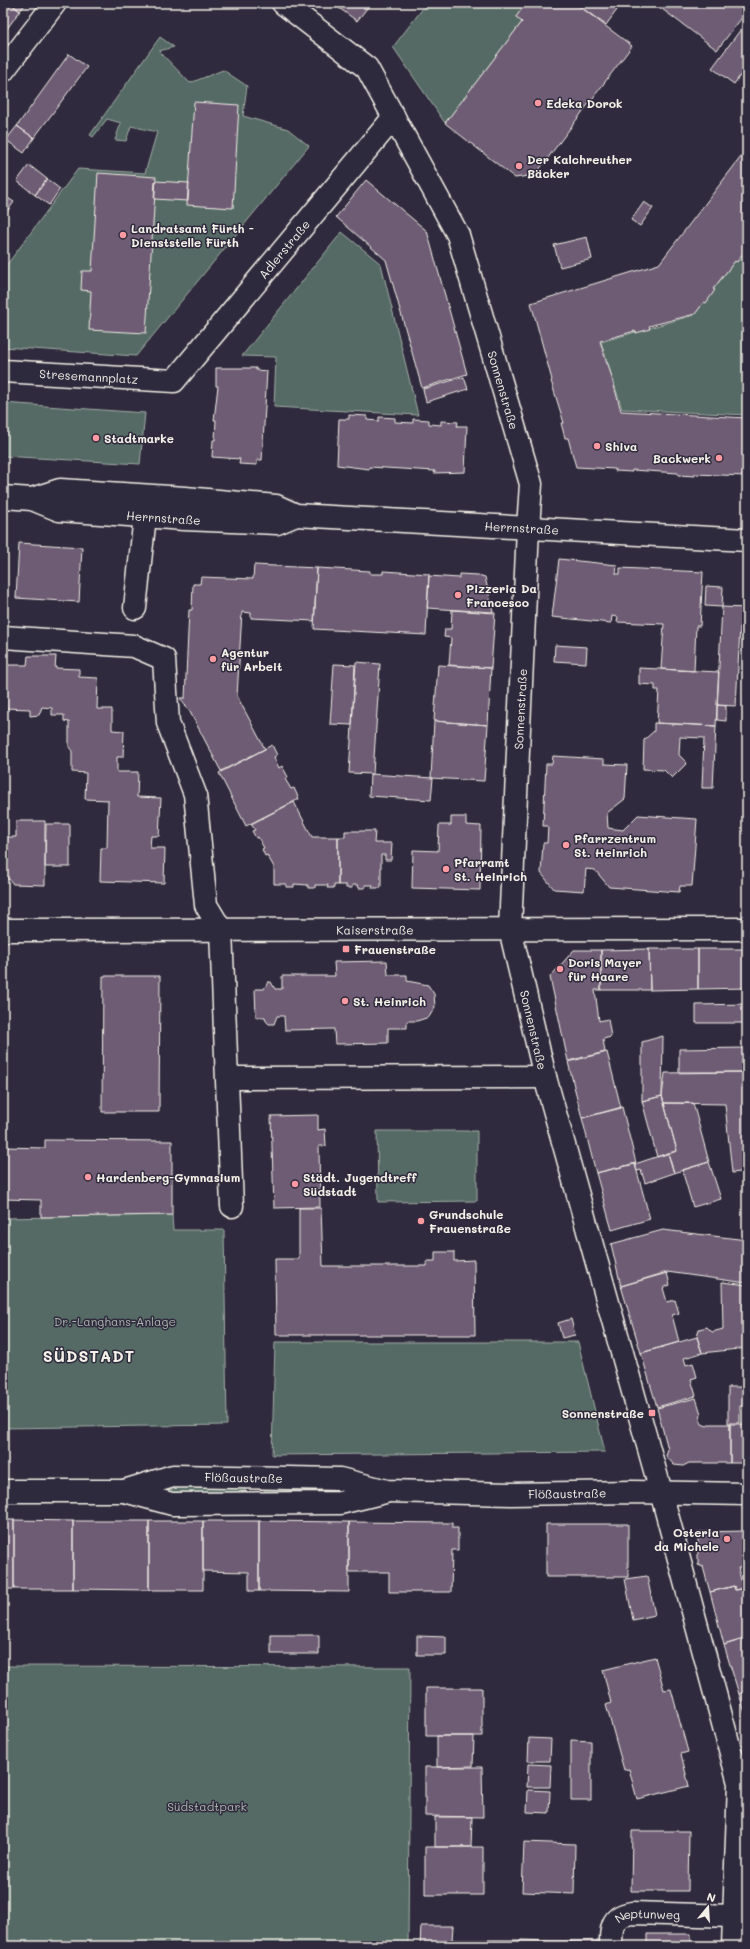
<svg xmlns="http://www.w3.org/2000/svg" width="750" height="1949" font-family="Mali,sans-serif">
<style>
.green{fill:#546a65;stroke:#a4aea6}
.building{fill:#6e5b74;stroke:#f4f1e8}
.lines{fill:none;stroke-linecap:round;stroke-linejoin:round}
.minor-casing{stroke:#f4f1e8;stroke-width:25}
.tertiary-casing{stroke:#f4f1e8;stroke-width:25}
.minor{stroke:#2f2a3d;stroke-width:22}
.tertiary{stroke:#2f2a3d;stroke-width:22}
.poi-dot{fill:#ff9aa2;stroke:#2f2a3d;stroke-width:1.5}
.labels{text-anchor:middle;dominant-baseline:central;stroke-width:3;stroke-linejoin:round;paint-order:stroke}
.poi-label{font-size:12px;font-weight:bold;fill:#f4f1e8;stroke:#2f2a3d;text-anchor:start}
.street-label{font-size:12px;fill:#f4f1e8;stroke:#2f2a3d}
.park-label{font-size:12px;fill:#acb4ad;stroke:#2f2a3d}
.district-label{font-size:16px;font-weight:bold;letter-spacing:1px;fill:#f4f1e8;stroke:#2f2a3d}
</style>
<rect width="100%" height="100%" fill="#2f2a3d"/>
<filter id="ink" filterUnits="userSpaceOnUse"><feTurbulence type="fractalNoise" baseFrequency=".025" numOctaves="2"/><feDisplacementMap in="SourceGraphic" scale="8" xChannelSelector="R" yChannelSelector="G"/><feConvolveMatrix kernelMatrix="1 2 1 2 8 2 1 2 1" color-interpolation-filters="sRGB"/></filter>
<g filter="url(#ink)">
<path class="green" d="M427,3h99l-10,14 6,5 -77,101 -52,-76z
M160,37l14,10 -15,4 31,32 33,-13 24,16 -4,30 45,13 21,17 -173,210 -133,-9v-77l75,-101 67,4 12,-41 -26,-6 -5,15 -11,-1 6,-17 -14,-4 -14,18 -3,-2z
M342,232l39,32 37,151 -144,-8 2,-50 -34,-1z
M747,245v170l-125,-6 -21,-67 93,-27z
M3,403l142,10 -5,51 -137,-8z
M377,1131h100v70l-99,1z
M172,1215l1,15h51l3,195 -224,3v-210z
M275,1342h303l27,110 -333,3z
M335,1484l10,8 -80,6v-12z
M245,1485v12h-73l-7,-6 1,-4z
M3,1666l407,1 -2,279h-405z"/>
<path class="building" d="M3,3h7l10,8 -17,23z
M10,3h16l-6,8z
M332,3h39l-14,18z
M526,3h49l57,43 -97,129 -20,3 -70,-55 77,-101 -6,-5z
M575,3h47l-16,22z
M654,3h93v8l-30,39z
M747,21v45l-13,18 -22,-16z
M69,54l18,13 -53,71 -17,-12z
M194,102l45,3 -6,103 -46,-3z
M17,126l17,12 -10,15 -18,-13z
M747,149v96l-2,3 1,1 -9,13 -2,-1 -22,28 2,1 -9,13 -2,-1 -9,12 -46,12 1,3 -14,4 -1,-2 -35,10 7,23h1l13,47 126,7v61l-1,-3 -51,-2v2l-17,-1v-2l-46,-3v2l-17,-1v-2l-39,-2 -8,-29h-3l-4,-15h3l-13,-42 1,-1 -21,-77 128,-39z
M29,165l18,14 -12,16 -18,-14z
M98,173l58,4 -10,156 -57,-3 2,-39 -10,-1 1,-19h10z
M47,179l13,10 -11,16 -14,-10z
M366,180l61,51 40,143 -45,14 -36,-128 -50,-43z
M155,181l34,2 -1,18 -34,-2z
M3,195l11,7 -11,15z
M644,202l9,6 -13,18 -9,-6z
M587,237l5,22 -32,8 -6,-22z
M216,368h40v2l11,1 -5,89h-5v5l-18,-1 1,-5 -28,-2 1,-17h2l1,-20h-2l4,-34h-2z
M464,377l4,12 -42,13 -3,-13z
M349,415l18,1v4l12,1v-4l16,1v4l18,1v-4l16,1v4l12,1v-4l17,1 -1,4h10l-2,46 -31,1 1,-2 -66,-4v2l-32,-4 2,-46h10z
M19,543l63,4 -3,55 -63,-4z
M559,559l58,6 -1,9h4v-6l83,4 -3,54h-4l-2,45 -33,-2 3,-45 -47,-2 1,-5 -6,-1 -1,7 -59,-6z
M254,565l63,3 -3,53 -63,-3v-5l-9,-1 -5,84 28,53 -44,22 -31,-59 -10,-14h5l4,-88h3l1,-26h7l1,-7 52,2z
M317,568l53,3v3h13v-3l46,3 -3,61 -112,-6z
M459,574l19,1 7,2 8,35 -66,-4 2,-32 30,2z
M706,586l17,1 -1,20 -17,-1z
M722,607l25,1v19h-7l-4,79 -19,-1z
M452,610l43,3 -4,55 -42,-3 2,-27 -7,-1 1,-8h6z
M555,645l32,2 -1,16 -32,-2z
M28,656h28l-1,12 24,1v8l19,1 -1,31h15v21l12,1 -1,26h-6v15h21l-1,25 24,1 -2,38h-8l-1,12h15l-1,35 -64,-2 1,-33h6l1,-48 -23,-1 1,-26 -14,-1v-21l-3,-4v-25l-5,-1v-6h-12v-7l-10,-1 -3,8 -9,1v-7l-27,-1v-43h24z
M356,662l24,2 -7,110 -24,-1z
M334,664l21,1 -3,60 -22,-1z
M438,665l53,3 -3,57 -54,-4z
M639,668l80,4 -3,54 -59,-3 2,-33h-4v-5l-16,-1z
M717,705l9,1v15l-9,-1z
M434,721l54,4 -4,56 -53,-3z
M654,723l62,3 -3,62h-11l2,-50 -24,-1 -1,18 8,8 -15,15 -8,-8 -21,-1 1,-29 10,-9z
M272,745l5,10 -3,2 2,5 3,6 3,-2 6,11 -3,2 6,10 3,-1 5,11 -53,27 -27,-53z
M553,756l51,3v5l23,1 -2,34 -18,14 1,15 15,2 15,-15 59,4 -5,67h-12l-1,6 -70,-5 -14,-17 -9,-1 -2,22 -30,-2 -13,-16 2,-30h4l1,-17h-5l3,-62h6z
M370,774l63,4 -2,22 -62,-4z
M294,802l18,35h26v48h-4v3h-7l1,-3h-13v3h-7v-3l-14,-1v3h-8v-3h-12v-17l-7,-12 -2,1 -3,-7 2,-1 -6,-11 -2,1 -4,-7 3,-1 -4,-6z
M451,817h15v8l15,1 -1,64 -68,-2 1,-38 25,1 1,-26h12z
M16,821h29v64l-32,-1 -4,-5h-6v-42h13z
M46,824h24v43h-25z
M345,831h30l-1,12h18l-1,17h-6v-5h-4v33h-9l1,-3h-8v3h-6l-1,-3h-6v3h-6v-3h-8v-48h7z
M649,949l1,41h-49v-40z
M649,949h49v40l-48,1z
M698,949h49v39l-49,1z
M574,950h27v40h-6l4,31 9,-2 3,18 -8,2 2,13 -37,9 -18,-84z
M387,961l1,14h19v6l21,4 6,9 1,13 -6,10 -12,4h-10v7h-19v15l-53,1 -1,-15 -49,1 -1,-14h-7l-3,8h-5l-3,-3 -1,-4h-9l-1,-28h9l4,-7h3l4,7h7v-13h53l-1,-14z
M103,976h57l-1,136h-57z
M747,1004v19h-51v-18z
M663,1036l-1,60 -20,5v-59z
M747,1048v24h-68v-23z
M607,1052l14,56 -39,10 -14,-56z
M747,1072v99l-15,2 -7,-69 -61,-1 -2,-7 3,-23z
M662,1096l15,55 -20,6 -15,-56z
M664,1103h29l16,59 -35,11 -6,-20 9,-2z
M622,1107l14,56 -40,10 -14,-55z
M318,1115v15l7,-1 1,17h-7l1,61 -46,1 -3,-92z
M45,1140l127,1v74l-131,2v-17l-38,-1v-52l42,1z
M668,1153l6,20 -29,10 -4,-13 -4,1 -2,-7z
M709,1162l12,37 -28,8 -11,-37z
M635,1164l15,55 -38,11 -16,-57z
M299,1208h22l2,58h104v-5h8v-9h19v9l20,-1 1,75h-199l-1,-76h24z
M663,1230l84,10v43l-80,-11 -46,14 -10,-42z
M667,1273l3,12 -7,3 4,14 8,-2 4,13 -7,2 7,27 -38,11 -20,-67z
M722,1282l25,3v63l-45,5 -5,-16 2,-8 8,-2 5,5 11,-3z
M571,1319l4,16 -13,3 -4,-15z
M697,1337l5,16 -18,5 2,7 7,-2 4,14 -6,2 5,17 -39,11 -16,-54z
M728,1387h16v19h-4v17h-12z
M696,1398l5,16 -1,6 2,4 5,2 4,-2h19v39h-41l-6,3 -9,-1 -8,-9 2,-7 -11,-41z
M730,1424h17v39h-17z
M3,1520h11v69h-11z
M14,1520l59,1v68h-59z
M73,1521h76v69l-76,-1z
M149,1521h54v69h-54z
M203,1521h56v70h-10v-19l-46,-1z
M259,1521l90,1v70l-90,-1z
M349,1522l103,1v5h6v22h-6l-1,42h-62v-20h-40z
M546,1524h82v53h-82z
M747,1531v36l-9,1 5,20 -8,2 -1,-4 -24,6 -7,-25 -5,-2v-33z
M647,1576l8,39 -22,5 -8,-41z
M734,1586l1,4 12,-2v50l-23,7 -14,-53z
M271,1635h48v19h-48z
M417,1636l29,1v18h-29z
M747,1638v53l-8,3 -15,-49z
M655,1657l9,33 7,-1 17,63 -7,2 8,32 -52,13 -8,-30 -5,1 -18,-65 5,-2 -8,-33z
M426,1688h56v48h-56z
M747,1691v28l-8,-25z
M437,1736h37l-1,30 -36,1z
M529,1738l22,1 -1,22h-22z
M571,1740l20,1v59h-20z
M528,1764l23,1 -1,22h-23z
M425,1767h57l1,50 -58,-1z
M528,1790l22,1 -1,22 -22,-1z
M435,1817h37l-1,30h-36z
M632,1831h57l-1,60h-57z
M524,1842l51,2 -1,50 -52,-2z
M425,1847h58v48h-58z
M421,1926h32l-1,14h15v6h-47z
M647,1934h44v12h-44z
M467,1940h28v6h-28z
M495,1940h25v6h-25z
M520,1940l28,1v5h-28z
M548,1941h23v5h-23z
M571,1941h27v5h-27z"/>
<g class="lines">
<defs>
<g id="minor">
<path id="s1" d="M283,3l84,65 91,167 73,249 -3,44 -18,401 35,148 116,415 78,291 -6,163"/>
<path d="M3,71l52,-68"/>
<path id="s2" d="M3,371l171,10 220,-264"/>
<path d="M135,608l10,-92"/>
<path d="M3,637l131,9 30,13 4,64 27,71 11,111 15,25 11,276"/>
<path id="s3" d="M3,930l744,-1"/>
<path d="M228,1078l317,-1"/>
<path id="s4" d="M611,1946c0,-18 0,-30 21,-33l101,3"/>
</g>
<g id="tertiary">
<path id="s5" d="M3,497l29,2 27,11 125,9 93,4 19,-8"/>
<path id="s6" d="M32,499l28,-9 125,8 91,8 20,9 451,25"/>
<path d="M3,1491h121l48,13 168,-1 45,-11"/>
<path id="s7" d="M124,1491l49,-15 167,3 47,12 124,3 121,-2 115,2"/>
</g>
</defs>
<use href="#minor" class="minor-casing"/>
<use href="#tertiary" class="tertiary-casing"/>
<use href="#minor" class="minor"/>
<use href="#tertiary" class="tertiary"/>
</g>
</g>
<g class="poi-dot">
<circle cx="538" cy="103" r="4"/>
<circle cx="519" cy="166" r="4"/>
<circle cx="123" cy="235" r="4"/>
<circle cx="96" cy="438" r="4"/>
<circle cx="597" cy="446" r="4"/>
<circle cx="719" cy="458" r="4"/>
<circle cx="458" cy="595" r="4"/>
<circle cx="213" cy="659" r="4"/>
<circle cx="566" cy="845" r="4"/>
<circle cx="446" cy="869" r="4"/>
<rect x="342" y="945" width="8" height="8" rx="2"/>
<circle cx="560" cy="969" r="4"/>
<circle cx="345" cy="1001" r="4"/>
<circle cx="88" cy="1177" r="4"/>
<circle cx="295" cy="1184" r="4"/>
<circle cx="421" cy="1221" r="4"/>
<rect x="648" y="1409" width="8" height="8" rx="2"/>
<circle cx="727" cy="1539" r="4"/>
</g>
<g class="labels">
<g class="poi-label">
<text x="546" y="103">Edeka Dorok</text>
<text x="527" y="159">Der Kalchreuther<tspan x="527" dy="14">Bäcker</tspan></text>
<text x="131" y="228">Landratsamt Fürth -<tspan x="131" dy="14">Dienststelle Fürth</tspan></text>
<text x="104" y="438">Stadtmarke</text>
<text x="605" y="446">Shiva</text>
<text x="711" y="458" text-anchor="end">Backwerk</text>
<text x="466" y="588">Pizzeria Da<tspan x="466" dy="14">Francesco</tspan></text>
<text x="221" y="652">Agentur<tspan x="221" dy="14">für Arbeit</tspan></text>
<text x="574" y="838">Pfarrzentrum<tspan x="574" dy="14">St. Heinrich</tspan></text>
<text x="454" y="862">Pfarramt<tspan x="454" dy="14">St. Heinrich</tspan></text>
<text x="354" y="949">Frauenstraße</text>
<text x="568" y="962">Doris Mayer<tspan x="568" dy="14">für Haare</tspan></text>
<text x="353" y="1001">St. Heinrich</text>
<text x="96" y="1177">Hardenberg-Gymnasium</text>
<text x="303" y="1177">Städt. Jugendtreff<tspan x="303" dy="14">Südstadt</tspan></text>
<text x="429" y="1214">Grundschule<tspan x="429" dy="14">Frauenstraße</tspan></text>
<text x="644" y="1413" text-anchor="end">Sonnenstraße</text>
<text x="719" y="1532" text-anchor="end">Osteria<tspan x="719" dy="14">da Michele</tspan></text>
</g>
<g class="street-label">
<text stroke="none"><textPath href="#s2" startOffset="343">Adlerstraße</textPath></text>
<text stroke="none"><textPath href="#s2" startOffset="86">Stresemannplatz</textPath></text>
<text stroke="none"><textPath href="#s1" startOffset="458">Sonnenstraße</textPath></text>
<text stroke="none"><textPath href="#s5" startOffset="163">Herrnstraße</textPath></text>
<text stroke="none"><textPath href="#s6" startOffset="494">Herrnstraße</textPath></text>
<text transform="translate(520 709) rotate(-87)">Sonnenstraße</text>
<text stroke="none"><textPath href="#s3" startOffset="372">Kaiserstraße</textPath></text>
<text stroke="none"><textPath href="#s1" startOffset="1105">Sonnenstraße</textPath></text>
<text stroke="none"><textPath href="#s7" startOffset="122">Flößaustraße</textPath></text>
<text stroke="none"><textPath href="#s7" startOffset="447">Flößaustraße</textPath></text>
<text stroke="none"><textPath href="#s4" startOffset="60">Neptunweg</textPath></text>
</g>
<g class="park-label">
<text x="115" y="1321">Dr.-Langhans-Anlage</text>
<text x="207" y="1806">Südstadtpark</text>
</g>
<g class="district-label">
<text x="89" y="1355">SÜDSTADT</text>
</g>
</g>
<rect width="750" height="1949" fill="none" stroke="#2f2a3d" stroke-width="16"/>
<rect x="8" y="8" width="734" height="1933" fill="none" stroke="#f4f1e8" stroke-width="1.5" filter="url(#ink)"/>
<g transform="translate(708 1907) rotate(18)" stroke="#2f2a3d" stroke-width="3" paint-order="stroke">
<path d="M0-3L7 15L0 10L-7 15Z" fill="#f4f1e8"/>
<text y="-6" font-size="11" font-weight="bold" text-anchor="middle" fill="#f4f1e8">N</text>
</g>
</svg>
